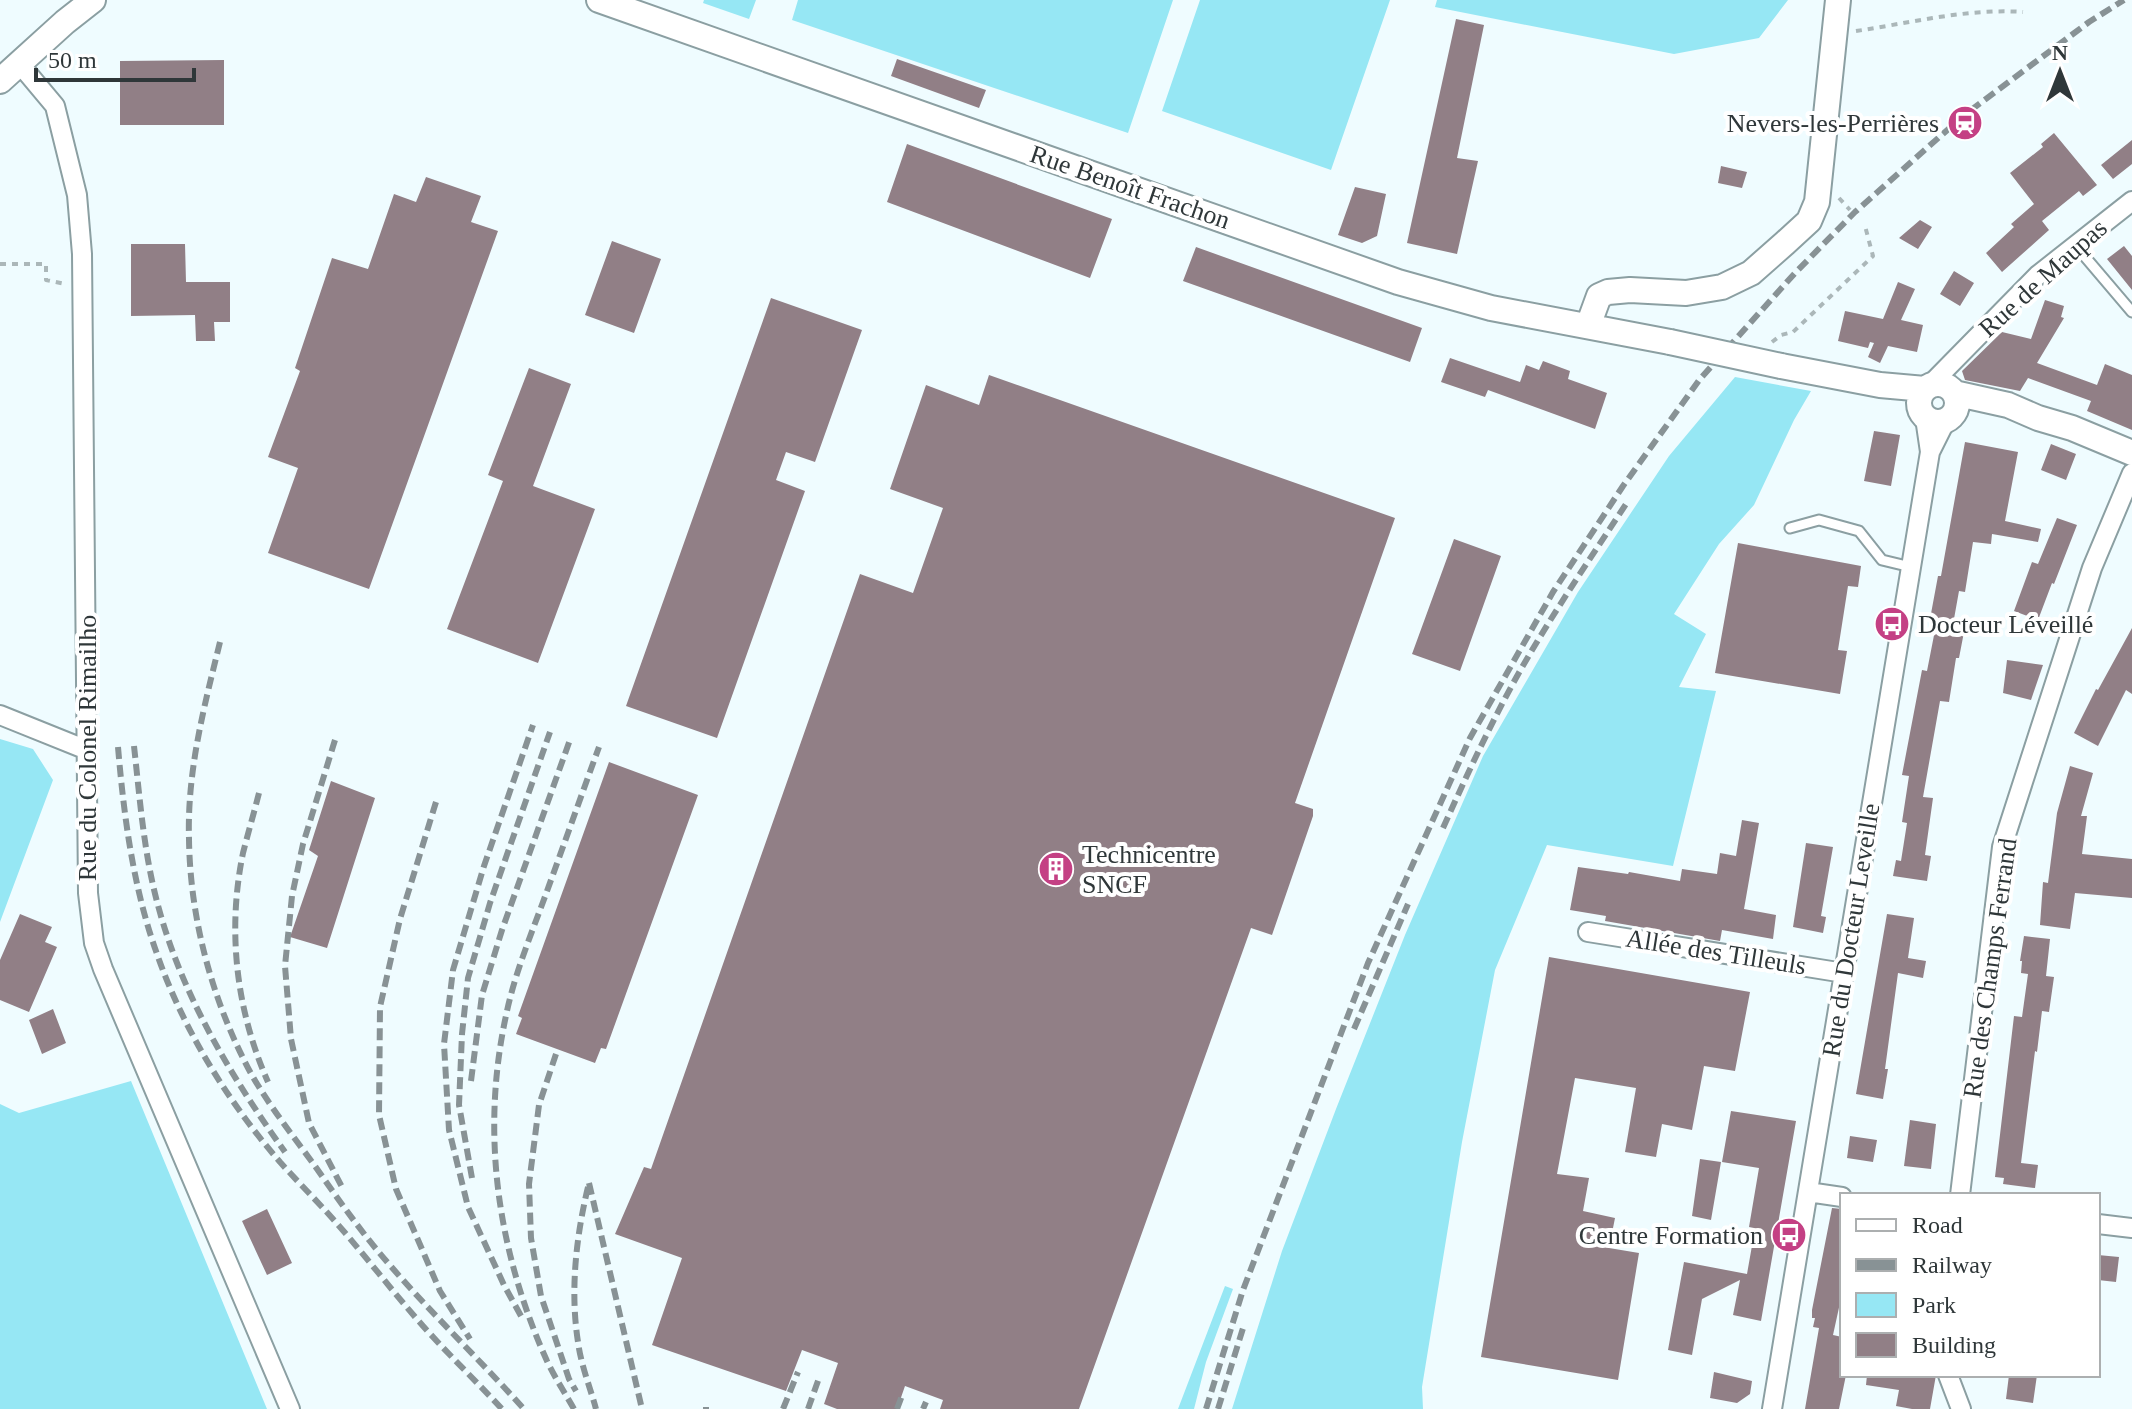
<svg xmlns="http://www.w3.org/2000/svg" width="2132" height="1409" font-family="Georgia,serif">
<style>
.green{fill:#96e7f4}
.building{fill:#917f86}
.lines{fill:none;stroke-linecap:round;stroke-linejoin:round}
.lane-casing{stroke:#8b9fa2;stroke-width:13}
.street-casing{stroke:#8b9fa2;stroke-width:22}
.secondary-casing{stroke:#8b9fa2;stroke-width:28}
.path{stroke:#abb7b9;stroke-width:4;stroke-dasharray:6 6;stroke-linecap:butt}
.lane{stroke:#fff;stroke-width:9}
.street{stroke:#fff;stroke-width:18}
.secondary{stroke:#fff;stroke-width:24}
.rail{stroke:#889295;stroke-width:6;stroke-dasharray:12 6;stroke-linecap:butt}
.secondary-bridge-casing{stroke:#8b9fa2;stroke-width:28;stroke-linecap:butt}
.secondary-bridge{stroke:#fff;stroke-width:24}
.labels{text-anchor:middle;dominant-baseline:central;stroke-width:8;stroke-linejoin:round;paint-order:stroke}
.poi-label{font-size:26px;fill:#2f3739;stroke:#fff;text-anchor:end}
.street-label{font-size:26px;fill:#2f3739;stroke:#fff}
</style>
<rect width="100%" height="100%" fill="#effcff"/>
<path class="green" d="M704,0h52l-7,19 -46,-16z
M798,0h375l-45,133 -336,-113z
M1200,0h190l-59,170 -169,-59z
M1437,0h351l-29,38 -85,16 -239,-47z
M1735,377l76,14 -17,29 -40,85 -35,39 -45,70 32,20 -27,53 37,4 -43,175 -126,-21 -52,125 -33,172 -40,245 1,22h-191l50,-158 54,-142 69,-174 78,-179 95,-164 91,-136z
M0,739l33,10 20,31 -53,142z
M131,1081l136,328h-267v-305l19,9z
M1225,1286l8,3 -27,73 -12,47h-16z"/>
<path class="building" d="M1456,19l28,6 -27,133 21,3 -21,93 -50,-11z
M897,59l89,31 -7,18 -88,-32z
M224,60v65h-104v-64z
M2054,133l43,52 -14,11 -4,-5 -37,30 7,9 -47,42 -16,-19 28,-26 -3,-3 23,-20 -24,-31 33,-26 -2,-3z
M2132,140v24l-19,15 -12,-14z
M907,144l205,75 -22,59 -203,-76z
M1721,166l26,6 -5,16 -24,-5z
M426,177l55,19 -10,26 27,9 -129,358 -101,-36 30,-85 -30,-11 32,-86 -5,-3 37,-110 36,11 26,-75 22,8z
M1355,187l31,7 -9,42 -15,7 -24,-8z
M1920,220l12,7 -14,22 -19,-11z
M612,241l49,18 -27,74 -49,-18z
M131,244h54l1,38h44v40h-16l1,19h-19l-1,-26 -64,1z
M2124,246l8,10v34l-25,-31z
M1196,247l226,81 -12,34 -227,-81z
M1954,271l20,12 -14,23 -20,-12z
M1898,282l17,7 -14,31 22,5 -6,27 -29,-6 -8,17 -12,-6 6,-14 -4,-1 -2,6 -30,-7 7,-30 38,8z
M771,298l91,32 -47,132 -29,-10 -10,28 29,11 -88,247 -91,-32z
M2045,300l19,6 -3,11 3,1 -27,45 60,22 8,-21 27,11v55l-45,-19 4,-10 -63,-23 -8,13 -55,-11 -3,-9 40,-39 29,7z
M1450,358l70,24 6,-17 13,5 4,-9 27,10 -2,8 39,14 -12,36 -107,-39 -3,7 -44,-15z
M529,368l42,16 -38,102 62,23 -57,154 -91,-34 56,-148 -15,-6z
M989,375l406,143 -100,285 18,6v7l-41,119 -21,-7 -172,481h-139l3,-9 -38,-14 -8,23h-60l-13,-5 14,-41 -36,-13 -16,41 -134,-46 30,-87 -67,-24 29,-67 7,2 209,-595 53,19 30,-85 -53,-19 36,-104 53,20z
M1874,431l26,4 -9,51 -27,-5z
M1965,442l53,10 -13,69 36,8 -3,13 -46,-8 -1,10 -18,-2 -8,50 -6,-1 -7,39 12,2 -5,26h-3l-7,44 -9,-1 -17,96 10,1 -8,57 6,1 -4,25 -34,-5 3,-16 5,1 6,-38 -5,-1 7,-46 -7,-1 20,-105 5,1 10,-51 -7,-1 8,-43h3z
M2051,444l25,10 -10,26 -25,-10z
M2057,518l20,7 -23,59 -2,-1 -14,37 -24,-9 18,-49 6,2z
M1454,539l47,17 -41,115 -48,-17z
M1738,543l123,23 -3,21 -10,-1 -10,64 9,1 -7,43 -125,-21z
M2132,628v66l-6,-4 -28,56 -24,-13 22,-44 2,1z
M2007,660l36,5 -12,35 -28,-7z
M609,762l89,33 -92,254 -5,-1 -6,15 -79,-29 6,-16 -4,-2z
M2070,766l23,7 -12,43h6l-5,38 50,5v39l-57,-5 -5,36 -30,-4 3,-43 5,1 9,-70z
M331,781l44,17 -48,150 -37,-11 28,-81 -9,-6z
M1742,820l17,3 -15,86 32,6 -3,24 -51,-9 -2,11 -115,-20 1,-5 -36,-6 8,-43 50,7 1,-2 51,9 2,-12 35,5 3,-21 16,3z
M1806,843l27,4 -12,69 5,1 -3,16 -30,-6z
M20,914l32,13 -7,15 12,5 -28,65 -29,-12v-40z
M1887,914l27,4 -6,40 18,3 -3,17 -25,-5 -13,96h3l-5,30 -27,-5z
M2024,936l26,3 -4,37 8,1 -5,35 -7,-1 -5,41 -2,-1 -14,112 17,2 -3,23 -32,-4 1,-6 -9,-1 19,-161 8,1 6,-43 -7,-1 1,-12h-2z
M1549,957l201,35 -15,79 -31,-5 -12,64 -30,-6 -6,33 -31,-5 11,-64 -61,-10 -18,96 32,4 -6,33 32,7 -6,30 30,5 -21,127 -137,-23z
M53,1009l13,34 -24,11 -13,-34z
M1731,1111l65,10 -35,200 -28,-6 7,-35 -38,19 -10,56 -24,-5 16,-88 63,12 6,-34 -1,-1 2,-11 -5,-1 10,-59 -37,-6z
M1910,1120l26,4 -5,45 -27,-3z
M1850,1136l27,4 -4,22 -26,-4z
M1700,1159l21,3 -10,58 -19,-4z
M1832,1208l10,1v94h-2l-7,32 9,2v38h4l-7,34h-34l14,-81 -6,-1 2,-9h-3v-8z
M267,1209l25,54 -25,12 -25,-54z
M2098,1255l21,2 -3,25 -18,-2z
M1714,1372l38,9 -2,13 -13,9 -27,-5z
M1867,1375h69l-6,34h-18l-16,-3 3,-16 -33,-5z
M2009,1375h28l-4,28 -27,-4z"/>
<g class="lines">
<defs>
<path id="lane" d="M2075,245l57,67
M1790,528l29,-8 40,11 23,29 29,7"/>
<path id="street" d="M19,63l36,43 22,89 5,59 6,639 6,50 9,26 187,440
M1929,386l109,-111 94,-74
M1925,418l5,34
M0,715l87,35
M1588,932l256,41
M1808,1192l34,5
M1960,1195l42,-348 90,-279 40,-95
M2098,1224l34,4
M1948,1375l13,34
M1772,1409l158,-957 16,-32"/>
<path id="secondary" d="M599,0l799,282 93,26 179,34
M0,81l65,-59 28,-22
M1588,326l11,-30 9,-4 22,-2 56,3 36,-6 29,-14 34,-30 24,-22 8,-19 21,-202
M1781,366l99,19 45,4
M1919 403a19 19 0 1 1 38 0a19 19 0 1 1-38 0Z
M1954,393l54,12 30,13 34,10 60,25"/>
</defs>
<use href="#lane" class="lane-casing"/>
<use href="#street" class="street-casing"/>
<use href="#secondary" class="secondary-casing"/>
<path class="path" d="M1856,31c54,-8 112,-23 167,-19
M1839,198l11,12
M0,264h46v16l19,4
M1772,342l9,-7 12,-3 80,-76 -8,-30"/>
<use href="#lane" class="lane"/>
<use href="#street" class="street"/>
<use href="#secondary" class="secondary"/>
<path class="rail" d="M220,642c-16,65 -33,129 -31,197 1,76 21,153 55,221 18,37 47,73 71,106 23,33 46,66 73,97 43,50 91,96 136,146
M335,740l-32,104 -11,52 -7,70 6,73 18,84 35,68
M134,746c6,54 10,110 25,163 24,88 73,169 126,243
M118,747c6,70 15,140 39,207 26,75 71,148 123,208 17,19 36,38 53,57 31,35 59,72 90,107 25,28 53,55 79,83
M259,793c-5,20 -11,40 -16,60 -16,77 -7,157 25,229
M436,802l-36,117 -20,88 -1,108 17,74 44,102 30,48
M1443,828c23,-51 46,-101 73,-150 34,-61 74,-119 112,-177
M1354,1029l54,-125
M556,1054l-17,51 -10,79 2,54 10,58 28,83 7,12
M471,1081l11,-86 20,-65 69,-193
M472,1178l-13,-73 3,-71 6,-56 22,-75 60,-171
M589,1183l53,226
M588,1187c-12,50 -18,104 -10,155 3,23 12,45 18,67
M521,1316l-17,-31 -36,-78 -19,-77 -5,-86 9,-74 31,-104 49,-141
M706,1407v2
M574,1409c-9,-16 -19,-31 -27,-48 -50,-111 -67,-230 -40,-350 8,-37 23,-74 36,-109 19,-52 37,-103 56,-155
M783,1409l15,-37
M808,1409l11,-31
M897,1409l6,-16
M923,1409l3,-7
M1206,1409l37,-119 125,-327 102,-225 83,-146 70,-106 77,-107 95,-106 60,-61 108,-96 126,-94 35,-22
M1218,1409l26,-84"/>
<defs>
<path id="secondary-bridge" d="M1670,342l111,24"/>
</defs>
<use href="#secondary-bridge" class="secondary-bridge-casing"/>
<use href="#secondary-bridge" class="secondary-bridge"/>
</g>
<defs>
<symbol id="station-disc" viewBox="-11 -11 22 22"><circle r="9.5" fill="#c44084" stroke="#fff"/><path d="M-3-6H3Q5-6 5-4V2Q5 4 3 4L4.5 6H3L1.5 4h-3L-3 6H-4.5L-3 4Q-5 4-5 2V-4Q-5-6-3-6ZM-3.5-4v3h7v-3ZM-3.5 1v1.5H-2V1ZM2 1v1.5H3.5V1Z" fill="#fff"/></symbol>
<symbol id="bus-disc" viewBox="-11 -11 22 22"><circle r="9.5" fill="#c44084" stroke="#fff"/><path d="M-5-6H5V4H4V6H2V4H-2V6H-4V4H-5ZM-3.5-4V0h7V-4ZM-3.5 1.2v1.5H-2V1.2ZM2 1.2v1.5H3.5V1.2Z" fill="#fff"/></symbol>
<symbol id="building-disc" viewBox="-11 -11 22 22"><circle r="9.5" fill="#c44084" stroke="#fff"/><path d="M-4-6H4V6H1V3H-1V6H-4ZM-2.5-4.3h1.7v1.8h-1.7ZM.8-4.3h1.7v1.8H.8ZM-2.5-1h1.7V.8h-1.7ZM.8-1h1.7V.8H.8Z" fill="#fff"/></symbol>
</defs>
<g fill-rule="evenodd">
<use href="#station-disc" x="1945" y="103" width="40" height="40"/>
<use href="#bus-disc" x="1872" y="604" width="40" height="40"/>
<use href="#building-disc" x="1036" y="849" width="40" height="40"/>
<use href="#bus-disc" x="1769" y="1215" width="40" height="40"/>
</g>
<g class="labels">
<g class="poi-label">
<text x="1939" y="123">Nevers-les-Perrières</text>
<text x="1918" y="624" text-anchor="start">Docteur Léveillé</text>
<text x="1082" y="854" text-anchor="start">Technicentre<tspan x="1082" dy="30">SNCF</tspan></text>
<text x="1763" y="1235">Centre Formation</text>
</g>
<g class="street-label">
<text transform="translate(1130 187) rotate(19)">Rue Benoît Frachon</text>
<text transform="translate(2043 278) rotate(-42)">Rue de Maupas</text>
<text transform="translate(87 748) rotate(-90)">Rue du Colonel Rimailho</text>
<text transform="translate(1851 930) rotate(-81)">Rue du Docteur Leveille</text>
<text transform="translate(1716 952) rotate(9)">Allée des Tilleuls</text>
<text transform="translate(1990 968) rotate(-82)">Rue des Champs Ferrand</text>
</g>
</g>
<rect x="1840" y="1193" width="260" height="184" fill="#ffffff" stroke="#acafb0" stroke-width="2"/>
<rect x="1856" y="1219" width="40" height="12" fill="#ffffff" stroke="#acafb0" stroke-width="2"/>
<text x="1912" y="1233" font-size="24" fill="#2f3739">Road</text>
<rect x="1856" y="1259" width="40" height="12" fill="#889295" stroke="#acafb0" stroke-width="2"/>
<text x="1912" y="1273" font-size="24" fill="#2f3739">Railway</text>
<rect x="1856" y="1293" width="40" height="24" fill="#96e7f4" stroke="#acafb0" stroke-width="2"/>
<text x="1912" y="1313" font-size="24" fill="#2f3739">Park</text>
<rect x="1856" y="1333" width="40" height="24" fill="#917f86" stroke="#acafb0" stroke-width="2"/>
<text x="1912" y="1353" font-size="24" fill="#2f3739">Building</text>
<g transform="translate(2060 72)" stroke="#ffffff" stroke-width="6" paint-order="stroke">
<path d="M0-6L14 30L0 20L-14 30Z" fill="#2f3739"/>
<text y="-12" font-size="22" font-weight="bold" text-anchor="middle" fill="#2f3739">N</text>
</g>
<path d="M36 68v12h158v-12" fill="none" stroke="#2f3739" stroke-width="4"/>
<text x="48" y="68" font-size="24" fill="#2f3739" stroke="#ffffff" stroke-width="6" paint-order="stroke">50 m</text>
</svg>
